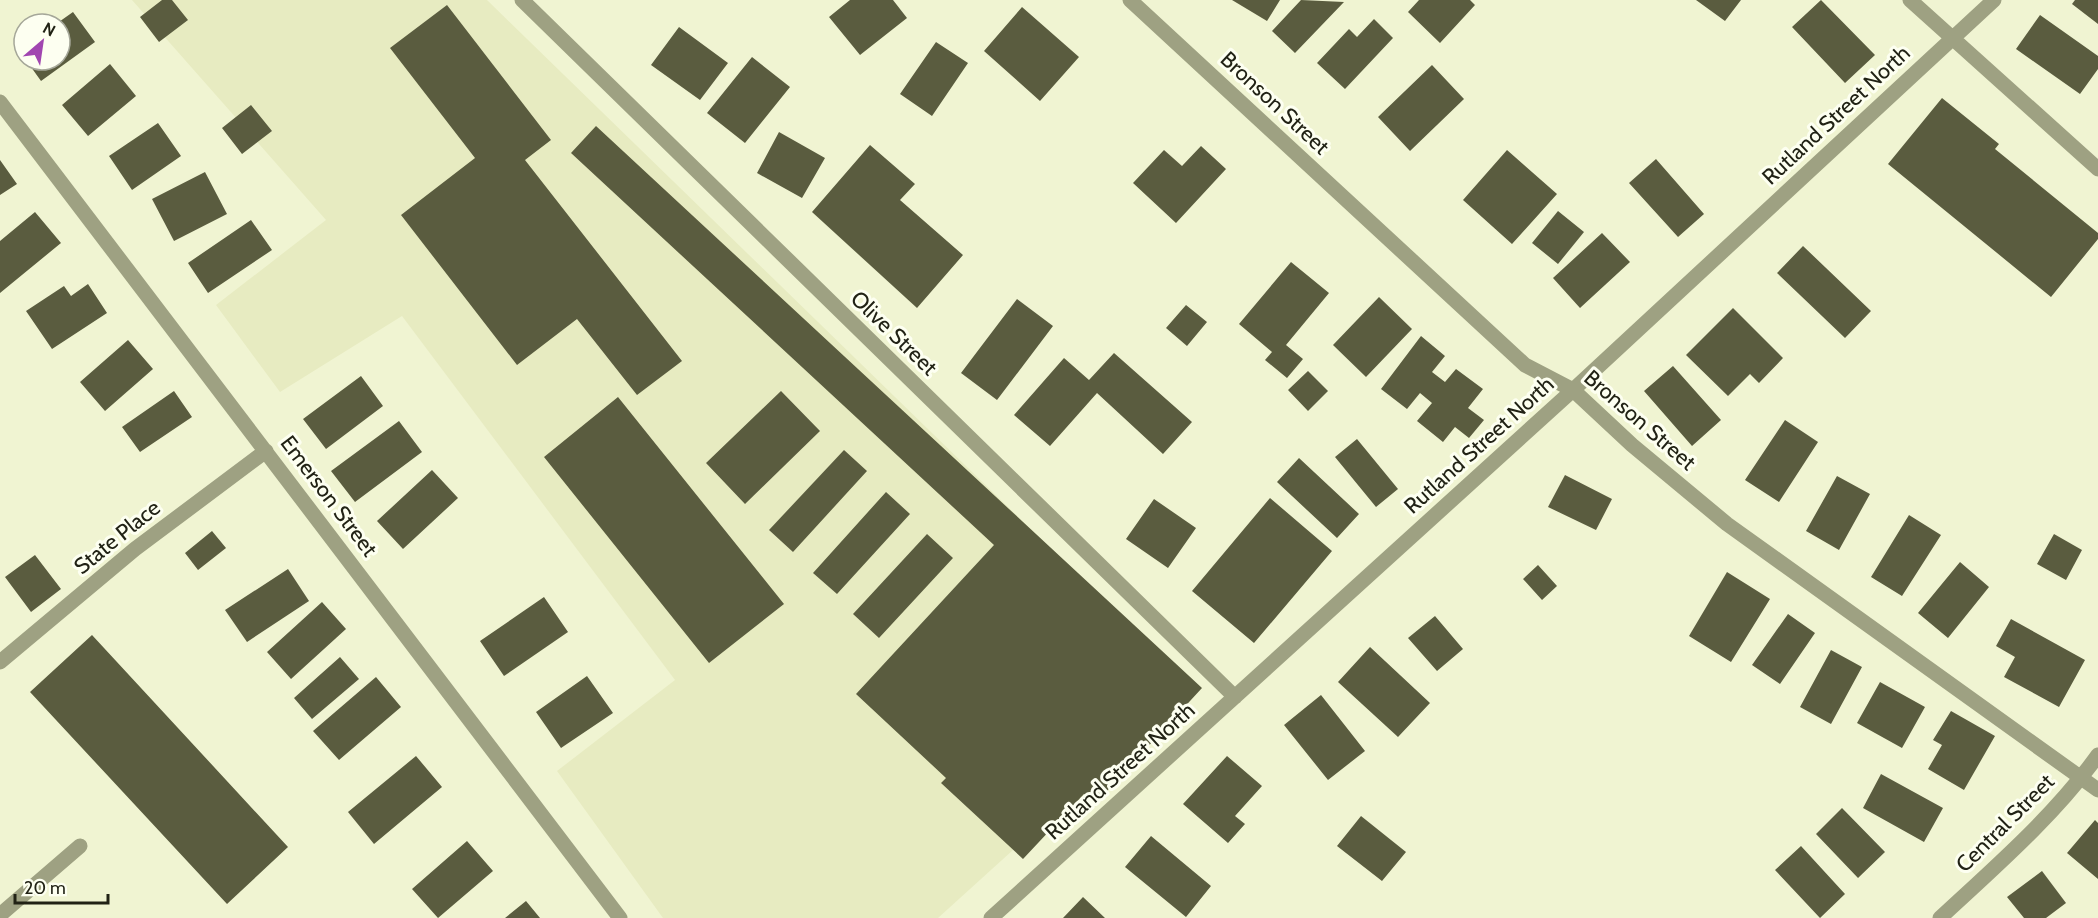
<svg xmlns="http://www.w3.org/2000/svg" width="2098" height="918" font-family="Cabin,sans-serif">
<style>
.built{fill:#e7ebc1}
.building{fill:#5a5c3f}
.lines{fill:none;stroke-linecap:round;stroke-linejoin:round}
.minor{stroke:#9ea182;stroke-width:15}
.labels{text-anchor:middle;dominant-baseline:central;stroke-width:6;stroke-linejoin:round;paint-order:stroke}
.street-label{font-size:22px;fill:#212215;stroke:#fdfff1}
</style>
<rect width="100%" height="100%" fill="#f0f4d2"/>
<path class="built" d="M132,0h355l706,687 -255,231h-275l-106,-147 118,-91 -273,-364 -122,76 -64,-87 110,-85z"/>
<path class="building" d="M162,0h10l16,20 -29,22 -19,-25z
M850,0h43l14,18 -47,37 -31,-38z
M1232,0h48l-13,21z
M1301,0l43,2 -49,51 -23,-22z
M1419,0h51l5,5 -35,38 -32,-31z
M1696,0h45l-16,21z
M1821,0l54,55 -30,28 -53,-56z
M2075,0h23v24l-26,-20z
M447,5l104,135 -26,20 157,201 -45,34 -60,-76 -60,46 -116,-150 74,-57 -85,-110z
M1022,7l57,50 -39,44 -56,-50z
M73,12l22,30 -54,39 -15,-21h34v-36h-4z
M2040,15l58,41v13l-18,25 -64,-45z
M1374,19l19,19 -48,51 -28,-26 32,-34 8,8z
M679,27l49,36 -28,37 -49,-35z
M936,42l32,21 -36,53 -32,-22z
M752,57l38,30 -45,56 -38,-30z
M110,64l26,32 -48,40 -26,-31z
M1432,65l32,34 -54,52 -32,-34z
M1942,98l57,46 -4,5 103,84v6l-47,58 -163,-133z
M251,105l21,26 -30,23 -20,-26z
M158,123l23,33 -49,34 -23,-34z
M596,126l606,562 -107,116 -11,-10 -61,65 -82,-76 5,-5 -90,-84 138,-149 -423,-392z
M779,132l46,26 -23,40 -45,-25z
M870,145l45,39 -15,16 63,55 -46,53 -105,-96z
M1201,146l25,23 -50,54 -43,-40 31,-33 18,16z
M1507,150l50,44 -45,50 -49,-44z
M1656,159l48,55 -26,23 -49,-54z
M0,160l17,24 -17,11z
M205,172l22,42 -53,27 -22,-42z
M1558,211l26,21 -26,32 -26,-21z
M35,212l26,31 -61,50v-52z
M251,220l21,30 -64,43 -20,-30z
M1602,233l28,29 -50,46 -27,-30z
M1803,246l68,65 -26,27 -68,-65z
M1291,262l38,31 -43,52 17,14 -16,19 -22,-18 7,-8 -33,-28z
M88,284l19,29 -55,36 -26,-38 38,-25 7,10z
M1379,297l33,32 -46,48 -33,-32z
M1017,299l36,27 -56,74 -36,-27z
M1186,305l21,17 -20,24 -21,-18z
M1733,308l50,50 -24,25 -9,-9 -22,22 -42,-41z
M1421,336l24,20 -13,16 13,10 11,-13 27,20 -15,19 16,12 -15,18 -14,-11 -12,15 -26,-21 15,-18 -12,-10 -13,16 -26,-20z
M128,340l25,29 -48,42 -25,-29z
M1114,353l78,69 -29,32 -66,-61 -47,53 -36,-31 50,-57 25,22z
M1673,366l48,54 -29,26 -48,-55z
M1308,371l20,20 -20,20 -20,-21z
M361,376l22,30 -57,43 -23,-30z
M174,391l18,26 -52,35 -18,-25z
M781,391l39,40 -75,73 -39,-41z
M618,397l166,207 -75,59 -165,-206z
M1785,420l33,22 -39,60 -34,-22z
M399,421l23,31 -67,50 -24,-31z
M1357,439l41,50 -22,18 -41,-50z
M844,450l23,21 -74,81 -24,-22z
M1299,458l60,56 -22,24 -60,-56z
M432,470l26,28 -55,51 -26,-28z
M1565,475l47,24 -16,31 -48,-23z
M1837,476l33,18 -31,56 -33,-19z
M886,492l24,22 -73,80 -24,-21z
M1270,498l62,53 -78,92 -62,-52z
M1154,499l42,29 -28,40 -42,-29z
M1909,515l32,20 -39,61 -31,-19z
M212,531l14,17 -28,22 -13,-17z
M927,534l26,24 -74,80 -26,-24z
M2054,534l28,16 -16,30 -29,-16z
M35,555l26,34 -30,23 -26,-35z
M1960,562l29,25 -41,51 -30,-25z
M1538,565l19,21 -15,14 -19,-21z
M288,569l21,32 -62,41 -22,-32z
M1727,572l43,27 -39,63 -42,-26z
M544,597l24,35 -64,44 -24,-35z
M322,602l24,27 -55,50 -24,-27z
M1788,614l27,19 -35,51 -28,-19z
M1435,616l28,33 -26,22 -29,-33z
M2011,619l74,41 -26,47 -55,-30 11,-20 -19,-11z
M92,635l196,212 -61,57 -197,-212z
M1370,647l60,56 -32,34 -60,-55z
M1831,650l31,17 -31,57 -31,-17z
M340,657l19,22 -47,40 -18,-21z
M587,676l26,37 -52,35 -25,-36z
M376,677l25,30 -62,53 -26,-29z
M1880,682l45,25 -23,41 -45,-25z
M1321,695l44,56 -37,29 -44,-55z
M1951,711l44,25 -31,54 -36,-21 14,-24 -9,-5z
M416,756l26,31 -68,57 -26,-32z
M1227,756l35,30 -27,30 10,8 -17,19 -45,-39z
M1881,774l62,34 -19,34 -61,-34z
M1842,808l43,44 -27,26 -42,-44z
M1361,816l45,36 -24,29 -45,-35z
M2095,820l3,3v56l-31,-26z
M1151,836l60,50 -25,31 -61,-50z
M467,841l26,30 -55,47 -26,-29z
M1801,846l44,48 -25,24 -45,-48z
M2042,871l24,32 -20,15h-22l-17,-21z
M1083,897l22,21h-42z
M526,901l14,17h-35z"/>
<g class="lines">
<path class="minor" d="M522,0l713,697
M1130,0l395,365 48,25 59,55 95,79 371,266
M1910,0l188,169
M0,102l620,816
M0,662l135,-113 131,-98
M0,915l80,-69
M991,918l582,-528 421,-390
M1940,918c55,-51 114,-102 158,-163"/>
</g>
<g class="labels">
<g class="street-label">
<text transform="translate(1275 103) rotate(43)">Bronson Street</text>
<text transform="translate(1836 115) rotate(-43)">Rutland Street North</text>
<text transform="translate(894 333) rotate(44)">Olive Street</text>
<text transform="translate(1640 420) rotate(41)">Bronson Street</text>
<text transform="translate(1479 445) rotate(-42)">Rutland Street North</text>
<text transform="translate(329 496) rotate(53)">Emerson Street</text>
<text transform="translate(117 537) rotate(-39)">State Place</text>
<text transform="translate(1120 771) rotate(-42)">Rutland Street North</text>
<text transform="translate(2005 823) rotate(-45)">Central Street</text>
</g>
</g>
<g transform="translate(42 42) rotate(29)"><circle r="28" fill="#fdfff1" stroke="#a5a799" stroke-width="1.5"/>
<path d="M0-4.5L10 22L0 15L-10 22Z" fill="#a146b0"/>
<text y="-9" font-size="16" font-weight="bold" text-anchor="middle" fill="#212215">N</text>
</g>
<path d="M15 894v9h93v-9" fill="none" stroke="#212215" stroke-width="3"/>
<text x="24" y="894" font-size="18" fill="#212215" stroke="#fdfff1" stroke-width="4.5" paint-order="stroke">20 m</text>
</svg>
